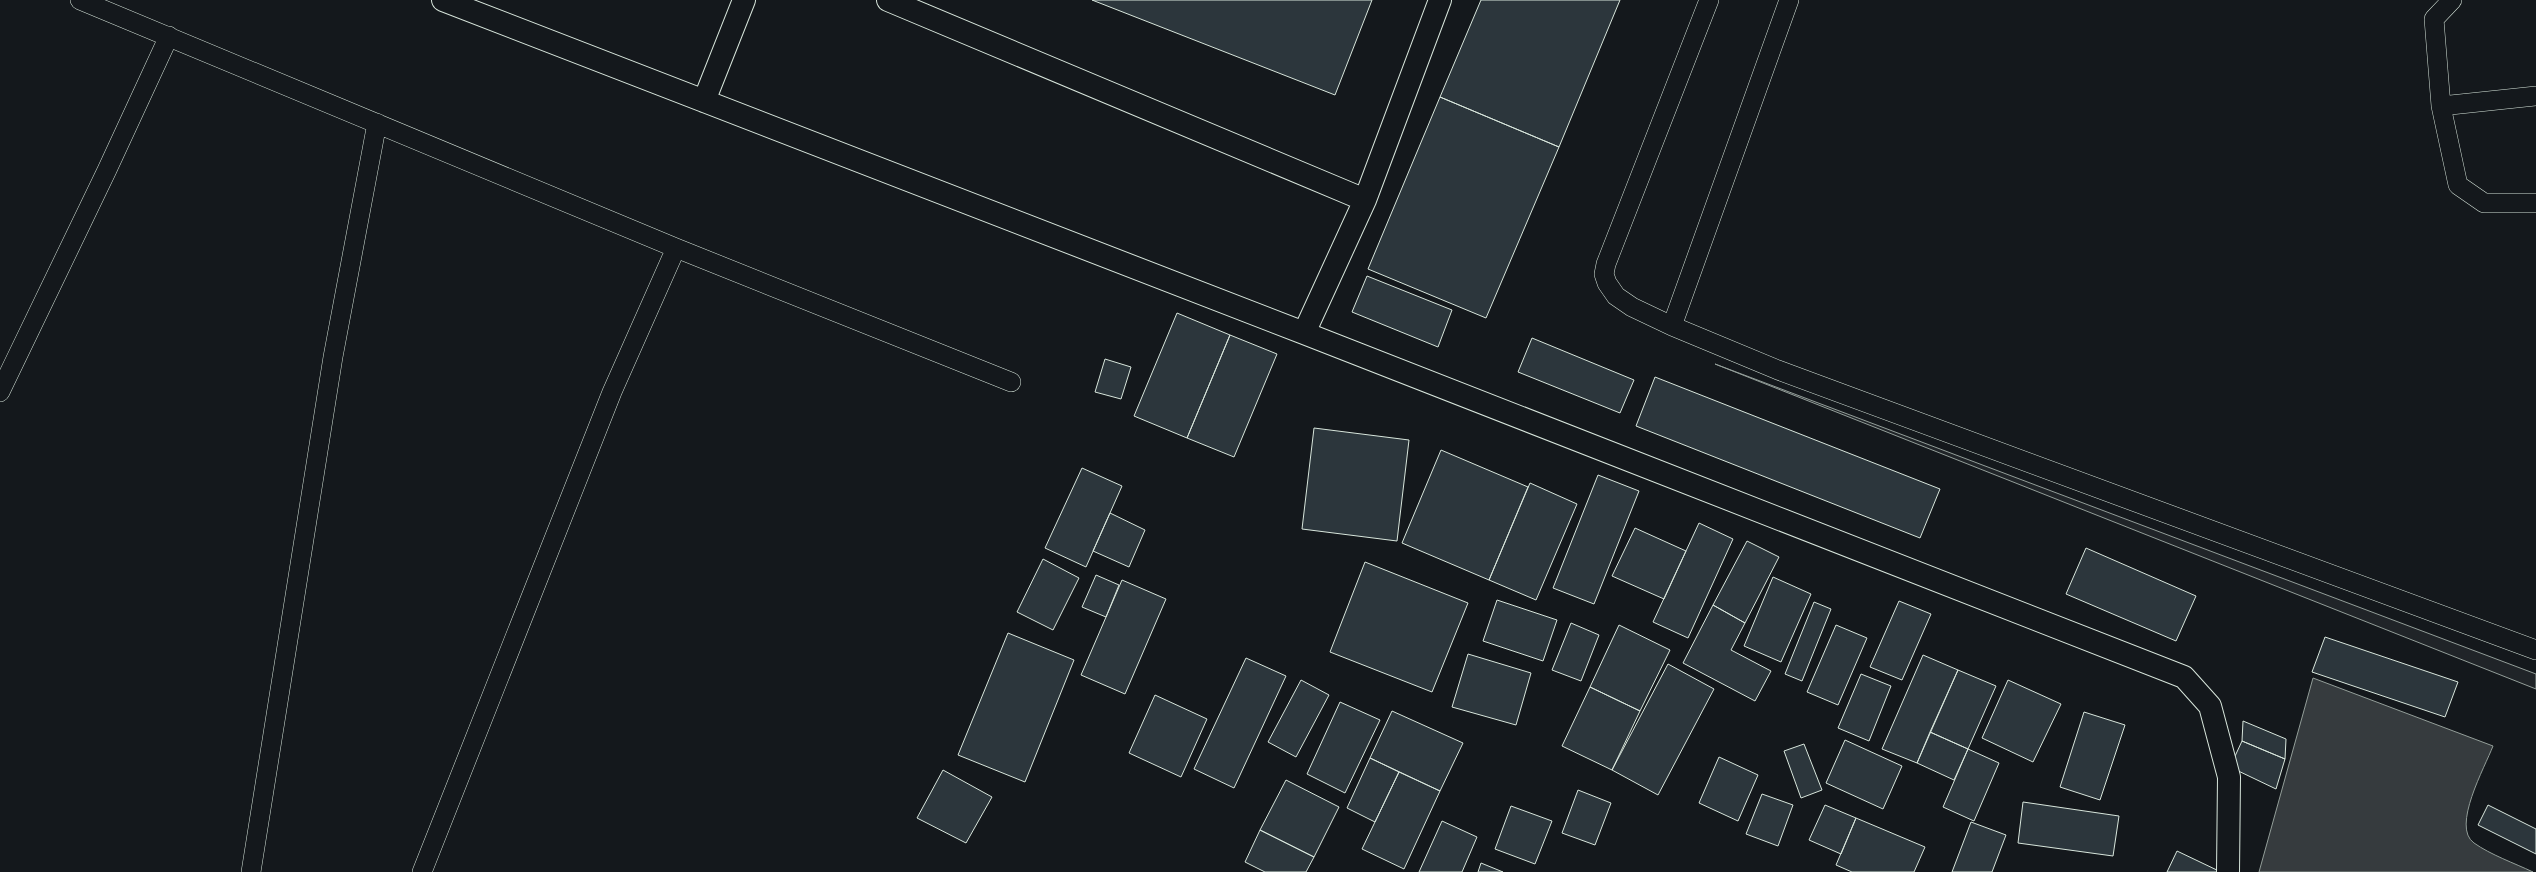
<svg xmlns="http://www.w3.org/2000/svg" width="2536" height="872" font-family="'Work Sans',sans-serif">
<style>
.green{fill:#202428;stroke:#939e99}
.water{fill:#363b3e;stroke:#939e99}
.building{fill:#2c363c;stroke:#d8e6dc}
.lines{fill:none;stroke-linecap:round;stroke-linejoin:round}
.service-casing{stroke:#d8e6dc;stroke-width:20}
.minor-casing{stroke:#d8e6dc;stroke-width:24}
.service{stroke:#14181c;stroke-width:19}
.minor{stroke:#14181c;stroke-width:22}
</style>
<rect width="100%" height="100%" fill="#14181c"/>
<path class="green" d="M1715,364l821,310v15z"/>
<path class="water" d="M2313,678l180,68c-8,21 -42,81 -19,97 17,12 40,20 59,29h-274z"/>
<path class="building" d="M1092,0h280l-37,95z
M1481,0h139l-61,147 -119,-50z
M1440,97l119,50 -73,171 -118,-49z
M1367,276l85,34 -14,37 -86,-35z
M1177,313l53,22 -43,103 -53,-22z
M1230,335l47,19 -43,103 -47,-19z
M1532,338l102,42 -14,33 -102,-41z
M1105,359l26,8 -10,32 -26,-7z
M1655,377l285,112 -20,49 -284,-112z
M1314,428l95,12 -12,101 -95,-12z
M1441,450l87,37 -39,93 -87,-37z
M1082,468l40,18 -36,81 -41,-19z
M1598,475l41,16 -45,113 -41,-16z
M1530,483l47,21 -41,96 -47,-20z
M1110,513l35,17 -16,37 -36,-16z
M1699,523l34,16 -45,99 -35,-16z
M1635,528l51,23 -22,48 -52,-23z
M1747,541l32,16 -34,66 -32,-18z
M2086,548l110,48 -20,45 -110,-47z
M1043,559l36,19 -26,52 -36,-18z
M1365,562l103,41 -36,89 -102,-40z
M1096,575l23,10 -13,32 -24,-10z
M1773,577l38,17 -30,68 -37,-16z
M1122,580l44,19 -41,95 -44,-19z
M1497,600l60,20 -14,41 -60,-20z
M1899,601l32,13 -29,66 -32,-13z
M1814,602l17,7 -29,72 -17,-7z
M1713,605l32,18 -14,27 40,21 -16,30 -72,-38z
M1571,623l28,12 -18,46 -29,-11z
M1619,625l51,25 -30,61 -50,-24z
M1836,625l31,13 -29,67 -31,-13z
M1008,633l66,27 -49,122 -67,-27z
M2325,637l133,45 -13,35 -133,-45z
M1468,654l63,19 -15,52 -64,-18z
M1923,655l35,15 -41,93 -35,-14z
M1246,658l40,18 -52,112 -40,-19z
M1668,664l46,25 -56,106 -46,-25z
M1958,670l38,16 -28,63 -38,-17z
M1861,674l30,12 -22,55 -31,-13z
M1301,680l28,15 -33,62 -28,-15z
M2008,680l53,24 -28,58 -51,-24z
M1590,687l50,24 -28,59 -50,-24z
M1155,695l52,24 -26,58 -52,-24z
M1340,702l40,18 -35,73 -38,-19z
M1392,711l71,32 -23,48 -70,-33z
M2084,712l41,13 -25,75 -40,-13z
M2243,721l43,18 -1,20 -43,-18z
M1930,732l38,17 -14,31 -37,-17z
M1845,740l57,26 -19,43 -57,-26z
M2242,741l43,18 -9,30 -46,-22z
M1804,744l18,46 -21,8 -17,-47z
M1968,749l31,14 -25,58 -31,-14z
M1719,757l39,18 -20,46 -39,-18z
M1370,758l29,14 -24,50 -28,-14z
M943,770l49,27 -26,46 -49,-25z
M1399,772l41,19 -36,78 -42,-20z
M1286,780l53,27 -25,50 -54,-27z
M1578,790l33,13 -16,42 -33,-12z
M1762,794l31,11 -15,41 -32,-12z
M2023,802l96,14 -6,40 -95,-13z
M1825,805l31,13 -15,36 -32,-14z
M2488,805l48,24v25l-58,-29z
M1511,806l41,15 -17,43 -40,-15z
M1856,818l69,29 -11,25h-62l-16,-7z
M1442,821l35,16 -15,35h-43z
M1971,822l35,13 -14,37h-40z
M1260,830l54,27 -8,15h-41l-20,-10z
M2177,851l44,21h-54z
M1481,863l22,9h-25z"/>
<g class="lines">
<defs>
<path id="service" d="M80,0l596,248 335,134
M1709,0l-103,264 -2,10 3,9 9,13 16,11 40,19 106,44 758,280
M2452,0l-18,19 7,87 17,79 26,18h52
M2441,106l95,-10
M1672,326l117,-326
M0,392l107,-222 62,-134
M251,872l82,-515 44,-234
M422,872l190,-480 64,-144"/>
<path id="minor" d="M443,0l861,333 880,344 26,29 19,71 -1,95
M888,0l477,200
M704,101l40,-101
M1304,333l61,-133 75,-200"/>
</defs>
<use href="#service" class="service-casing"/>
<use href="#minor" class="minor-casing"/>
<use href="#service" class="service"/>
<use href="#minor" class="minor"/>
</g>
</svg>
